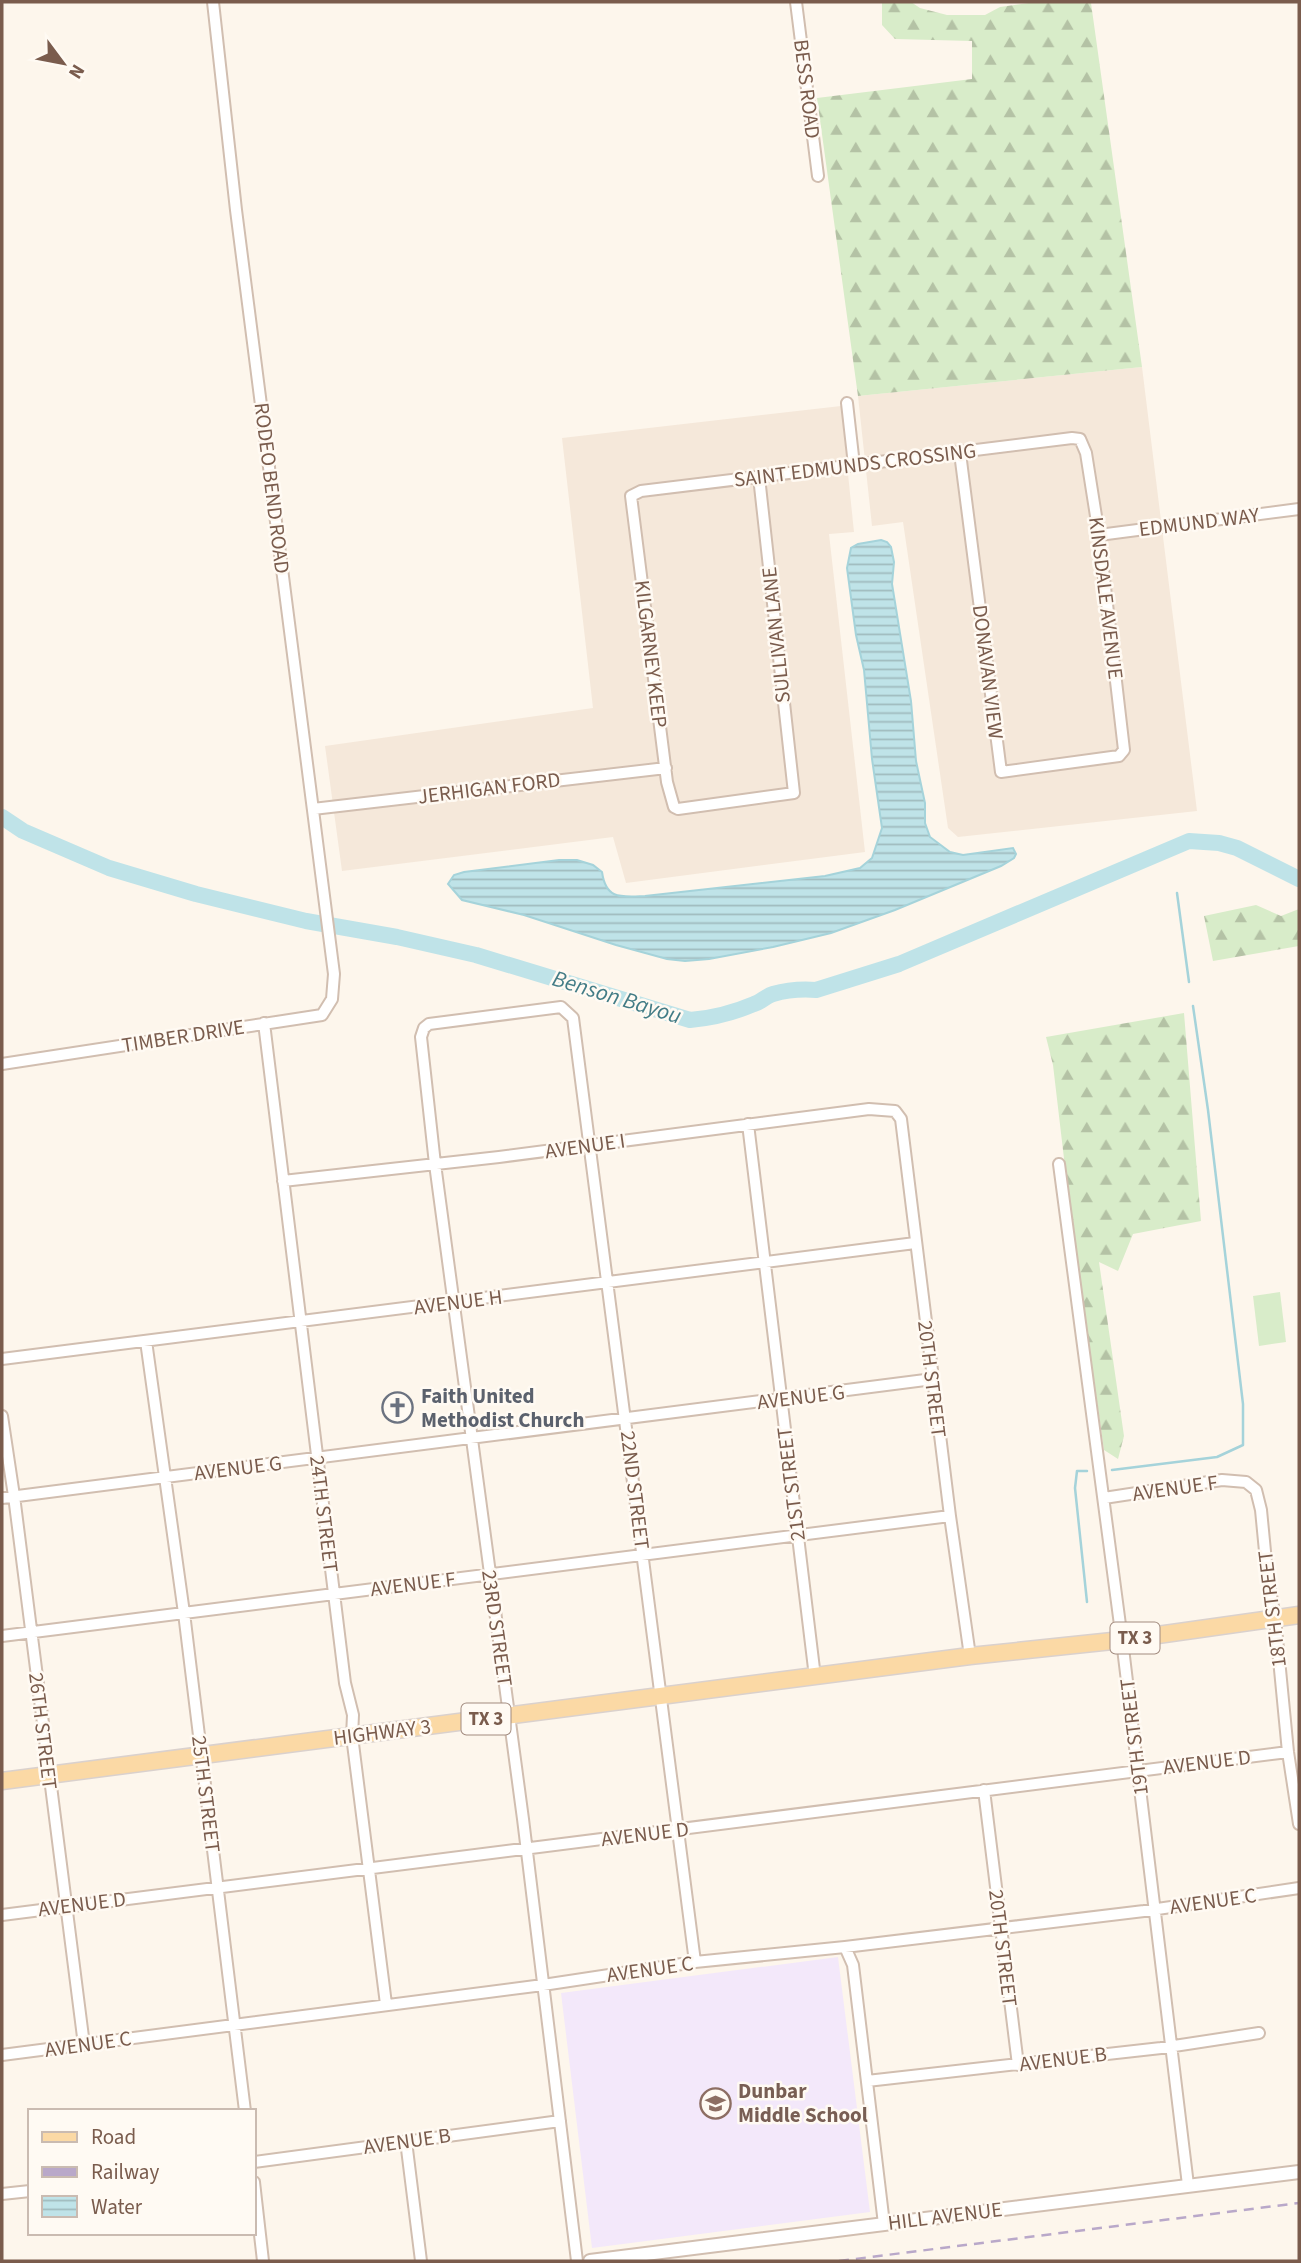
<svg xmlns="http://www.w3.org/2000/svg" width="1301" height="2263" font-family="'Source Sans 3',sans-serif">
<style>
.residential{fill:#f5e8da}
.education{fill:#f3e8fa}
.forest{fill:url(#forest-firs)}
.park{fill:#d8ecc9}
.water{fill:url(#water-rules);stroke:#a5d3da;stroke-width:2}
.lines{fill:none;stroke-linecap:round;stroke-linejoin:round}
.stream{stroke:#a5d3da;stroke-width:2.5}
.river{stroke:#bfe3e8;stroke-width:16}
.minor-casing{stroke:#d1beb0;stroke-width:14}
.tertiary-casing{stroke:#d1beb0;stroke-width:16}
.primary-casing{stroke:#dad1cd;stroke-width:19}
.minor{stroke:#fff;stroke-width:10}
.tertiary{stroke:#fff;stroke-width:12}
.primary{stroke:#fbd9a5;stroke-width:16}
.rail{stroke:#b9a8c9;stroke-width:2.5;stroke-dasharray:10 7;stroke-linecap:butt}
.labels{text-anchor:middle;dominant-baseline:central;stroke-width:5;stroke-linejoin:round;paint-order:stroke}
.shield{fill:#fffaf3;stroke:#a28b7f;stroke-width:2}
.shield-label{font-size:19px;font-weight:bold;fill:#7a5c4d}
.street-label{font-size:21px;fill:#7a5c4d;stroke:#fffaf3}
.worship-label{font-size:21px;font-weight:bold;fill:#5b616d;stroke:#fffaf3;text-anchor:start}
.education-label{font-size:21px;font-weight:bold;fill:#785e54;stroke:#fffaf3;text-anchor:start}
.water-label{font-size:23px;font-style:italic;fill:#437c86;stroke:#fffaf3}
</style>
<defs>
<pattern id="forest-firs" width="22" height="20" patternUnits="userSpaceOnUse" patternTransform="scale(1.75)"><rect width="22" height="20" fill="#d8ecc9"/><path d="M5 1l3.5 6h-7zM16 11l3.5 6h-7z" fill="#b4c2a5"/></pattern>
<pattern id="water-rules" width="6" height="5" patternUnits="userSpaceOnUse" patternTransform="scale(1.75)"><rect width="6" height="5" fill="#bfe3e8"/><path d="M0 2.5h6" fill="none" stroke="#a0bbbe"/></pattern>
</defs>
<rect width="100%" height="100%" fill="#fdf6ec"/>
<path class="residential" d="M1142,367l55,444 -239,26 -10,-9 -45,-306 -31,4 -14,-130z
M841,406l13,126 -25,2 36,318 -239,31 -13,-46 -271,34 -17,-125 268,-38 -31,-270z"/>
<path class="education" d="M838,1957l32,255 -278,36 -31,-255z"/>
<path class="forest" d="M882,2h29l9,6 27,7h38l15,-8 36,-5 55,1 51,364 -284,29 -41,-298 155,-19v-38l-77,-2 -13,-14z
M1256,905l25,11 18,-7v37l-86,15 -9,-45z
M1184,1013l17,208 -68,13 -15,37 -19,-9 25,174 -6,23 -14,-9 -31,-215 -20,-170 -7,-28z"/>
<path class="park" d="M1280,1292l6,50 -27,4 -6,-50z"/>
<path class="water" d="M881,540l6,2 4,5 3,15 -2,22 19,117 5,60 9,42v20l5,14 20,15 13,3 50,-7 3,6 -2,4 -13,8 -106,44 -64,23 -58,14 -64,12 -24,2 -18,-2 -51,-14 -92,-30 -62,-15 -14,-16 6,-9 10,-3 95,-12h18l16,5 9,7c4,28 19,25 43,24l180,-20 35,-8 12,-10 10,-30 -10,-69 -8,-89 -8,-35 -9,-67 4,-20 7,-4z"/>
<g class="lines">
<path class="stream" d="M1154,855l2,3
M1177,893l12,89
M1112,1470l105,-13 26,-12v-41l-35,-294 -15,-104
M1087,1471h-10l-2,17 12,114"/>
<path class="river" d="M2,817l21,14 86,37 87,26 110,27 91,16 79,18 214,65c23,-2 43,-7 64,-16 7,-2 12,-8 19,-10 14,-4 29,-5 43,-4l83,-26 290,-123 30,2 18,5 62,31"/>
<defs>
<path id="minor" d="M796,2l22,174
M847,403l7,62
M759,477l35,316 -116,16 -4,-2 -7,-25 -36,-286 10,-5c144,-18 287,-34 431,-53l8,1 6,14 13,82 25,215 -5,6 -118,16 -41,-319
M1099,535l200,-26
M313,809l353,-41
M264,1023l81,660 8,32 -1,21 34,268
M2,1064l320,-49 10,-16 2,-25 -98,-764 -23,-208
M748,1124l67,553
M1059,1164l63,476 66,545
M283,1181l216,-24 370,-48 26,2 6,8 49,397 20,140
M146,1341l38,272 61,498
M2,1359l913,-116
M2,1416l12,80 70,549
M2,1498l931,-119
M1104,1498l118,-18 24,2 10,8 5,20 6,62 8,46 13,134 11,72
M2,1636l948,-120
M984,1790l34,275
M2,1915l1286,-163
M845,1947l8,18 31,259
M2,2055l541,-70 152,-23 150,-15 299,-36 155,-23
M867,2081l294,-33 98,-15
M406,2141l15,120
M254,2162l306,-41
M254,2182l9,79
M2,2194l28,-3
M577,2261l-54,-442 -88,-655 -14,-127 3,-9 5,-4 132,-17 12,11 122,944"/>
<path id="tertiary" d="M590,2261l709,-89"/>
<path id="primary" d="M2,1781l968,-125 152,-16 177,-25"/>
</defs>
<use href="#minor" class="minor-casing"/>
<use href="#tertiary" class="tertiary-casing"/>
<use href="#primary" class="primary-casing"/>
<use href="#minor" class="minor"/>
<use href="#tertiary" class="tertiary"/>
<use href="#primary" class="primary"/>
<path class="rail" d="M839,2261l460,-58"/>
</g>
<defs>
<symbol id="church-ring" viewBox="-11 -11 22 22"><circle r="9.5" fill="#fffaf3" stroke="#6b7280" stroke-width="1.5"/><path d="M-1.2-6h2.4v3.5h3.3v2.4h-3.3V6h-2.4V-.1h-3.3v-2.4h3.3Z" fill="#6b7280"/></symbol>
<symbol id="school-ring" viewBox="-11 -11 22 22"><circle r="9.5" fill="#fffaf3" stroke="#8d6e63" stroke-width="1.5"/><path d="M0-5L7-2L0 1L-7-2ZM-4 1L0 2.5L4 1V4Q0 6-4 4Z" fill="#8d6e63"/></symbol>
</defs>
<g fill-rule="evenodd">
<use href="#church-ring" x="380" y="1390" width="35" height="35"/>
<use href="#school-ring" x="698" y="2086" width="35" height="35"/>
</g>
<g class="labels">
<g class="shield">
<rect x="1110.5" y="1622.5" width="49" height="31" rx="5"/>
<rect x="461.5" y="1703.5" width="49" height="31" rx="5"/>
</g>
<g class="shield-label">
<text x="1135" y="1638">TX 3</text>
<text x="486" y="1719">TX 3</text>
</g>
<g class="street-label">
<text transform="translate(807 89) rotate(83)">BESS ROAD</text>
<text transform="translate(855 465) rotate(-7)">SAINT EDMUNDS CROSSING</text>
<text transform="translate(272 488) rotate(83)">RODEO BEND ROAD</text>
<text transform="translate(1199 522) rotate(-7)">EDMUND WAY</text>
<text transform="translate(1106 598) rotate(83)">KINSDALE AVENUE</text>
<text transform="translate(776 635) rotate(-96)">SULLIVAN LANE</text>
<text transform="translate(651 654) rotate(83)">KILGARNEY KEEP</text>
<text transform="translate(988 672) rotate(83)">DONAVAN VIEW</text>
<text transform="translate(489 788) rotate(-7)">JERHIGAN FORD</text>
<text transform="translate(183 1036) rotate(-9)">TIMBER DRIVE</text>
<text transform="translate(585 1146) rotate(-8)">AVENUE I</text>
<text transform="translate(458 1302) rotate(-7)">AVENUE H</text>
<text transform="translate(932 1379) rotate(83)">20TH STREET</text>
<text transform="translate(801 1397) rotate(-7)">AVENUE G</text>
<text transform="translate(238 1468) rotate(-7)">AVENUE G</text>
<text transform="translate(791 1484) rotate(-97)">21ST STREET</text>
<text transform="translate(1175 1488) rotate(-8)">AVENUE F</text>
<text transform="translate(635 1490) rotate(83)">22ND STREET</text>
<text transform="translate(324 1514) rotate(83)">24TH STREET</text>
<text transform="translate(413 1584) rotate(-7)">AVENUE F</text>
<text transform="translate(1272 1609) rotate(-97)">18TH STREET</text>
<text transform="translate(497 1628) rotate(82)">23RD STREET</text>
<text transform="translate(43 1731) rotate(83)">26TH STREET</text>
<text transform="translate(382 1732) rotate(-7)">HIGHWAY 3</text>
<text transform="translate(1134 1737) rotate(-97)">19TH STREET</text>
<text transform="translate(1207 1762) rotate(-7)">AVENUE D</text>
<text transform="translate(206 1794) rotate(83)">25TH STREET</text>
<text transform="translate(645 1834) rotate(-7)">AVENUE D</text>
<text transform="translate(1213 1901) rotate(-8)">AVENUE C</text>
<text transform="translate(82 1904) rotate(-7)">AVENUE D</text>
<text transform="translate(1003 1948) rotate(83)">20TH STREET</text>
<text transform="translate(650 1969) rotate(-8)">AVENUE C</text>
<text transform="translate(88 2044) rotate(-8)">AVENUE C</text>
<text transform="translate(1063 2059) rotate(-7)">AVENUE B</text>
<text transform="translate(407 2141) rotate(-8)">AVENUE B</text>
<text transform="translate(945 2216) rotate(-7)">HILL AVENUE</text>
</g>
<g class="worship-label">
<text x="421" y="1396">Faith United<tspan x="421" dy="24">Methodist Church</tspan></text>
</g>
<g class="education-label">
<text x="738" y="2091">Dunbar<tspan x="738" dy="24">Middle School</tspan></text>
</g>
<g class="water-label">
<text transform="translate(617 997) rotate(17)">Benson Bayou</text>
</g>
</g>
<rect width="1301" height="2263" fill="none" stroke="#7a5c4d" stroke-width="7"/>
<rect x="28" y="2109" width="228" height="126" fill="#fffaf3" stroke="#cabbb1" stroke-width="2"/>
<rect x="42" y="2132" width="35" height="10" fill="#fbd9a5" stroke="#cabbb1" stroke-width="2"/>
<text x="91" y="2144" font-size="21" fill="#7a5c4d">Road</text>
<rect x="42" y="2167" width="35" height="10" fill="#b9a8c9" stroke="#cabbb1" stroke-width="2"/>
<text x="91" y="2179" font-size="21" fill="#7a5c4d">Railway</text>
<rect x="42" y="2196" width="35" height="21" fill="url(#water-rules)" stroke="#cabbb1" stroke-width="2"/>
<text x="91" y="2214" font-size="21" fill="#7a5c4d">Water</text>
<g transform="translate(63 63) rotate(122)" stroke="#fffaf3" stroke-width="5" paint-order="stroke">
<path d="M0-5L12 26L0 18L-12 26Z" fill="#7a5c4d"/>
<text y="-10" font-size="19" font-weight="bold" text-anchor="middle" fill="#7a5c4d">N</text>
</g>
</svg>
